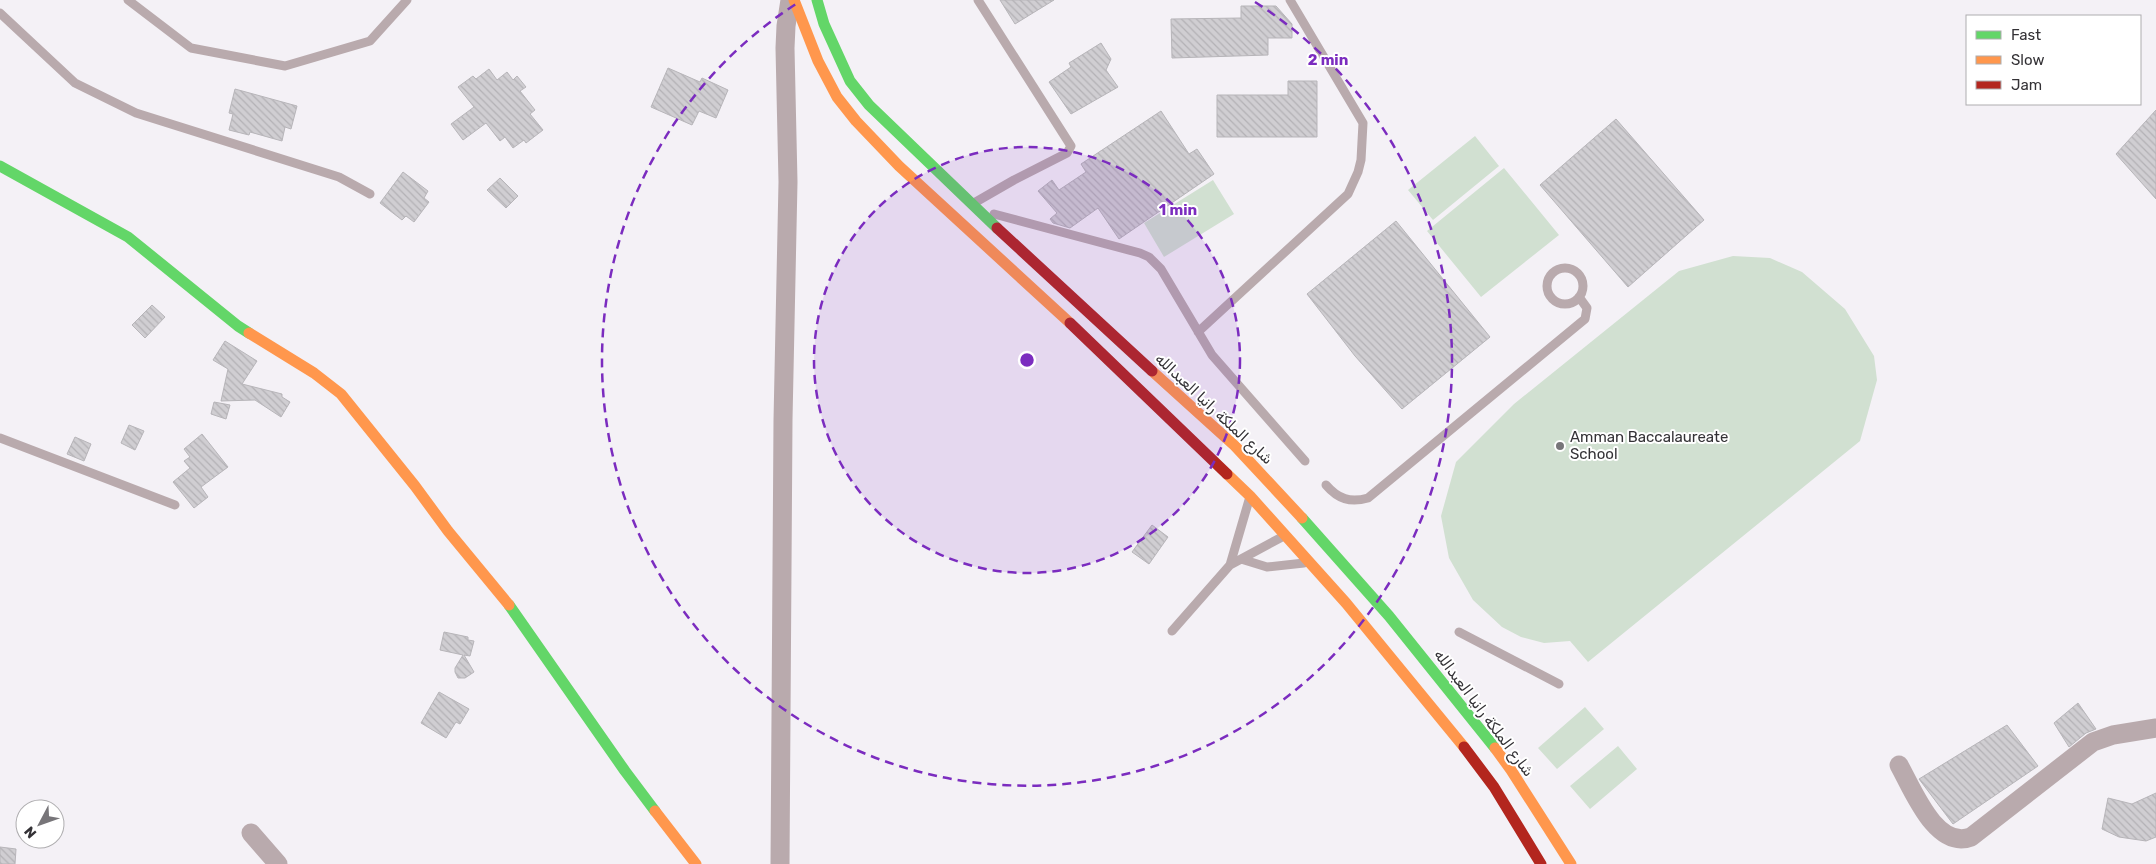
<svg xmlns="http://www.w3.org/2000/svg" width="2156" height="864" font-family="Rubik,'Noto Sans Arabic',sans-serif">
<style>
.garden{fill:#d1e0d1}
.building{fill:url(#building-back-hatch);stroke:#b7b5b9}
.lines{fill:none;stroke-linecap:round;stroke-linejoin:round}
.lane{stroke:#b9aaad;stroke-width:9}
.street{stroke:#b9aaad;stroke-width:19}
.fast{stroke:#63d668;stroke-width:11}
.slow{stroke:#ff974d;stroke-width:11}
.jam{stroke:#b3261e;stroke-width:11}
.ring{fill:none;stroke:#7b2cbf;stroke-width:2.5;stroke-dasharray:9 6}
.poi-dot{fill:#777579;stroke:#fff;stroke-width:2}
.labels{text-anchor:middle;dominant-baseline:central;stroke-width:4;stroke-linejoin:round;paint-order:stroke}
.street-label{font-size:15px;fill:#343236;stroke:#fff}
.poi-label{font-size:15px;fill:#343236;stroke:#fff;text-anchor:start}
.centre{fill:#7b2cbf;stroke:#fff;stroke-width:2.5}
.ring-label{font-size:15px;text-anchor:middle;font-weight:bold;fill:#7b2cbf;stroke:#fff;stroke-width:4;stroke-linejoin:round;paint-order:stroke}
</style>
<defs>
<pattern id="building-back-hatch" width="6" height="6" patternUnits="userSpaceOnUse" patternTransform="scale(1.25)"><rect width="6" height="6" fill="#d0ced2"/><path d="M-1 5l2 2M0 0l6 6M5-1l2 2" fill="none" stroke="#b3b1b5"/></pattern>
</defs>
<rect width="100%" height="100%" fill="#f4f1f6"/>
<path class="garden" d="M1475,136l24,30 -66,54 -25,-30z
M1504,168l55,67 -78,62 -54,-66z
M1213,180l21,34 -70,43 -20,-34z
M1733,256l37,2 32,14 43,37 29,47 3,24 -17,61 -272,221 -18,-21 -26,2 -23,-6 -19,-10 -29,-27 -24,-42 -8,-42 15,-54 58,-58 165,-133z
M1585,707l19,22 -47,40 -19,-21z
M1618,746l19,23 -47,40 -20,-23z"/>
<path class="building" d="M1000,0h54l-39,24z
M1241,6h35l16,18v14h-24v17l-96,3 -1,-39 70,-1z
M1101,43l10,16 -5,11 12,17 -47,27 -22,-32 22,-15 -2,-4z
M668,68l32,14 2,-4 26,12 -12,28 -17,-7 -7,14 -41,-18z
M489,69l8,11 10,-8 6,8 4,-4 9,11 -6,4 15,19 -5,4 13,16 -17,13 -2,-3 -11,8 -8,-11 -5,4 -14,-18 -23,17 -12,-16 23,-17 -16,-20 15,-11 3,3z
M1288,81h29v56h-100v-42h71z
M235,89l62,17 -6,23 -6,-2 -3,14 -32,-9 -1,3 -20,-5 4,-16 -4,-1z
M2156,110v89l-40,-45z
M1161,111l28,43 8,-5 17,25 -95,65 -21,-31 -28,20 -17,-5 -3,-4 7,-6 -19,-22 14,-11 7,10 27,-18 -5,-8z
M1616,119l88,101 -76,67 -88,-102z
M403,172l25,19 -4,7 5,4 -15,20 -8,-6 -4,4 -22,-17z
M500,178l18,18 -12,12 -19,-18z
M1396,221l94,116 -88,72 -47,-53 -48,-62z
M152,305l13,12 -20,21 -13,-13z
M225,341l32,20 -15,23 40,10v3l8,5 -9,15 -26,-17 -34,1 7,-32 -15,-9z
M214,402l16,3 -4,14 -15,-5z
M129,425l15,6 -9,19 -14,-7z
M202,434l26,33 -27,20 7,10 -14,11 -21,-26 17,-14 -6,-7 6,-4 -6,-8z
M75,437l16,7 -7,17 -17,-7z
M1152,525l16,12 -19,27 -17,-12z
M444,632l24,5v3l6,1 -4,15 -6,-1 10,17 -9,6h-7l-3,-6v-4l8,-13 -23,-5z
M439,692l30,17 -9,15 -4,-2 -10,16 -25,-15z
M2078,703l18,26 -10,4 -17,14 -15,-24z
M2007,725l31,41 -85,58 -34,-45z
M2156,793v44l-10,4 -27,-4 -17,-8 6,-31 24,6z
M0,847l16,2 -1,15h-15z"/>
<g class="lines">
<path class="lane" d="M128,0l63,48 94,18 85,-25 37,-41
M0,13l75,70 61,30 203,64 31,17
M974,203l40,-23 53,-27 4,-7 -93,-146
M994,214l146,39 9,4 12,12 51,86 93,106
M1547 286a18 18 0 1 1 36 0a18 18 0 1 1-36 0Z
M1198,332l150,-138 10,-22 3,-12 2,-37 -73,-123
M0,438l175,67
M1326,485c12,14 24,18 42,13l217,-179 2,-11 -8,-11
M1241,559l26,8 37,-4
M1230,565l19,-65
M1172,631l58,-66 52,-28
M1459,632l100,52"/>
<path class="street" d="M1899,765c14,25 37,85 72,72l122,-95 20,-7 43,-7
M251,833l27,31
M780,864l3,-444 5,-238 -3,-134 1,-22 4,-26"/>
<path class="fast" d="M817,0l7,24 26,57 19,24 128,123
M0,166l128,71 110,89 11,7
M1302,518l87,98 106,132
M509,605l116,166 30,40"/>
<path class="slow" d="M794,0l24,61 19,36 19,24 43,45 171,157
M249,333l65,40 27,21 74,92 33,45 61,74
M1152,371l83,75 67,72
M1227,474l23,22 96,107 118,144
M1495,748l16,22 60,94
M655,811l41,53"/>
<path class="jam" d="M997,228l155,143
M1070,323l157,151
M1464,747l30,40 47,77"/>
</g>
<circle cx="1027" cy="360" r="213" fill="#7b2cbf" fill-opacity=".12"/>
<g class="ring">
<circle cx="1027" cy="360" r="213"/>
<path d="M1255 2A425 425 0 1 1 799 2"/>
</g>
<circle class="poi-dot" cx="1560" cy="446" r="5"/>
<g class="labels">
<g class="street-label">
<text transform="translate(1214 409) rotate(43)">شارع الملكة رانيا العبدالله</text>
<text transform="translate(1484 713) rotate(53)">شارع الملكة رانيا العبدالله</text>
</g>
<g class="poi-label">
<text x="1570" y="437">Amman Baccalaureate<tspan x="1570" dy="17">School</tspan></text>
</g>
</g>
<circle cx="1027" cy="360" r="8" class="centre"/>
<g class="ring-label">
<text x="1328" y="65">2 min</text>
<text x="1178" y="215">1 min</text>
</g>
<rect x="1966" y="15" width="175" height="90" fill="#ffffff" stroke="#aeadaf"/>
<rect x="1976" y="31" width="25" height="8" fill="#63d668" stroke="#aeadaf"/>
<text x="2011" y="40" font-size="15" fill="#343236">Fast</text>
<rect x="1976" y="56" width="25" height="8" fill="#ff974d" stroke="#aeadaf"/>
<text x="2011" y="65" font-size="15" fill="#343236">Slow</text>
<rect x="1976" y="81" width="25" height="8" fill="#b3261e" stroke="#aeadaf"/>
<text x="2011" y="90" font-size="15" fill="#343236">Jam</text>
<g transform="translate(40 824) rotate(229)"><circle r="24" fill="#ffffff" stroke="#aeadaf"/>
<path d="M0-4L9 19L0 12L-9 19Z" fill="#777579"/>
<text y="-8" font-size="14" font-weight="bold" text-anchor="middle" fill="#343236">N</text>
</g>
</svg>
